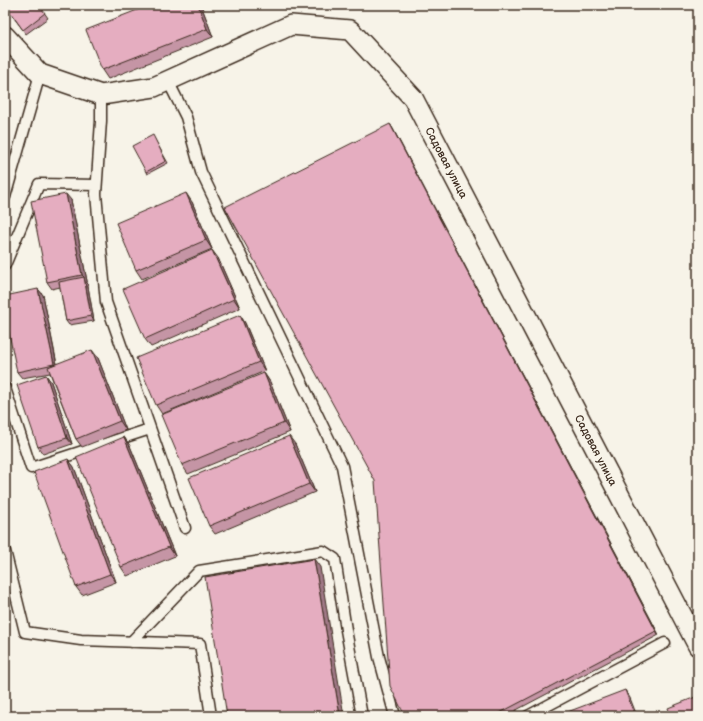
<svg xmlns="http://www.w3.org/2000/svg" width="703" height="721" font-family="'Balsamiq Sans',sans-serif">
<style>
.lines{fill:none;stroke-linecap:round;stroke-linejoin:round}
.service-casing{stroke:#3b2a1e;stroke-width:13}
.minor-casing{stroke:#3b2a1e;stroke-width:22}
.service{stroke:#f7f3e8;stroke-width:10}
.minor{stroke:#f7f3e8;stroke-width:19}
.wall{fill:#c595a5;stroke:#3b2a1e}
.shaded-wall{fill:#a07986;stroke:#3b2a1e}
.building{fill:#e5adc0;stroke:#3b2a1e}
.labels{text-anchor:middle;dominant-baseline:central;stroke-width:4;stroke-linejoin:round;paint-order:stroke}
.street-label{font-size:11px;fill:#3b2a1e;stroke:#f7f3e8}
</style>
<rect width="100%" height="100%" fill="#f7f3e8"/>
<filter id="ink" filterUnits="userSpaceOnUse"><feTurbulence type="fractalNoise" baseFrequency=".025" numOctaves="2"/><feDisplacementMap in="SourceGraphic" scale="8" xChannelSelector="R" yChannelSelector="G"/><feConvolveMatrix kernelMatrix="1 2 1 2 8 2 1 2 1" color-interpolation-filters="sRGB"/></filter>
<g filter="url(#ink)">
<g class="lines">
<defs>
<path id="service" d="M168,81l18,36 15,55 141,294 37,191 16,59
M101,95v26l-5,73 10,108 79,226
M5,197l35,-123
M5,265l34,-81 57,1
M5,388l26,80 119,-39
M5,551l20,81 56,8 119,4 11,72
M131,642l68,-71 124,-20 12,8 11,71 16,86
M528,716l137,-73"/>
<g id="minor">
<path id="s1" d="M5,36l35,38 61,21 53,-8 137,-62 59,5 63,68 285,548"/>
</g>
</defs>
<use href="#service" class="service-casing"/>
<use href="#minor" class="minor-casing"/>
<use href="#service" class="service"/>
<use href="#minor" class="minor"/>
</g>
<path class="wall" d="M39,5l9,13 -22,16 -21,-28z
M201,5l12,32 -105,42 -6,-9z
M390,124l3,5 266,506 -154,81h-100z
M154,138l14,25 -21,11 -1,-2z
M71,200l16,81 7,40 -25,4 -3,-4 -6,-34 -8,2 -5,-7z
M192,202l20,47 -70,30 -6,-9z
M218,258l22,50 -89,39 -6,-8z
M38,289l5,6 14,69 41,-6 28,72 -44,17 -6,-8 -26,-66 -28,5 -5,-6z
M240,315l5,8 20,48 -103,43 -6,-9z
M264,373l6,9 20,50 -102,42 -6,-9z
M46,375l5,7 21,62 -29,10 -5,-7z
M124,437l6,9 45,110 -48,20 -6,-9z
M295,444l20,48 -100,42 -6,-8z
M68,459l6,8 42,115 -34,13 -6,-8z"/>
<path class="shaded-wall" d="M198,5h3l12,32 -6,-8z
M390,124l3,5 266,506 -3,-4z
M186,193l6,9 20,47 -6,-9z
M66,194l5,6 16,81 7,40 -3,-5 -7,-39 -2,-2z
M212,250l6,8 22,50 -6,-9z
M38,289l5,6 15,76 -4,-7z
M240,315l5,8 20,48 -6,-9z
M92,350l6,8 28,72 -6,-9z
M264,373l6,9 20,50 -6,-9z
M46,375l5,7 21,62 -5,-6z
M289,436l6,8 20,48 -6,-8z
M124,437l6,9 45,110 -6,-9z
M68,459l6,8 42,115 -6,-8z
M314,559l6,8 24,149h-4z
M625,690l5,8 7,18h-2z"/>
<path class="building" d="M5,5h34l6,8 -22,17z
M150,5h48l9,24 -105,41 -16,-40z
M390,124l266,507 -162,85h-89l-15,-30 -15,-205 -150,-274z
M153,135l13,26 -20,11 -14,-26z
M186,193l20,47 -70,30 -20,-47z
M66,194l16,81 -35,7 -16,-81z
M212,250l22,49 -89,40 -22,-50z
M84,277l7,39 -25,5 -7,-39z
M38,289l16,75 -37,8 -12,-58v-18z
M240,315l19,47 -103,43 -20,-47z
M92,350l28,71 -44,18 -28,-72z
M264,373l20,50 -102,42 -21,-50z
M46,375l21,63 -29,9 -21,-62z
M289,436l20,48 -100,42 -20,-48z
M124,437l45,110 -48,20 -45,-110z
M68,459l42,115 -34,13 -42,-115z
M314,559l26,157h-113l-22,-139z
M625,690l10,26h-78z
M698,696v20h-27l-3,-8z"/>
</g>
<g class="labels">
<g class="street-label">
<text stroke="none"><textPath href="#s1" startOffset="545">Садовая улица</textPath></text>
<text stroke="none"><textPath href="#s1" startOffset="869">Садовая улица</textPath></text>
</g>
</g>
<rect width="703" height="721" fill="none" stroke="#f7f3e8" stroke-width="20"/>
<rect x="10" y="10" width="683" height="701" fill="none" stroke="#3b2a1e" stroke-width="1.5" filter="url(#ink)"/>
</svg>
